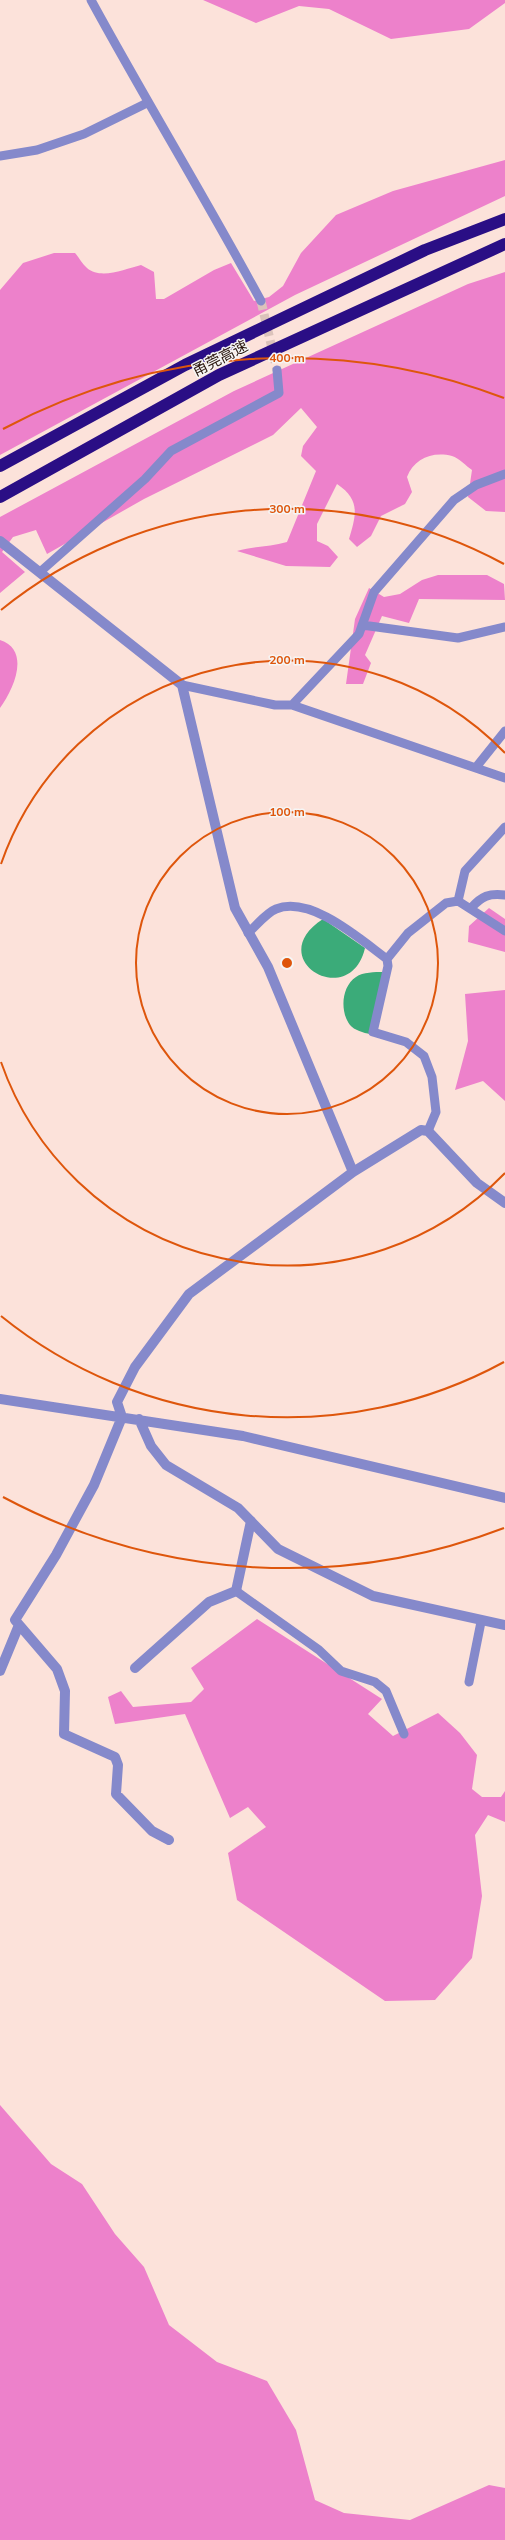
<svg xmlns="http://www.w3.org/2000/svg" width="505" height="2540" font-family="Mulish,'Noto Sans SC',sans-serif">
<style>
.forest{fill:#ed81cb}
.water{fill:#3bab79}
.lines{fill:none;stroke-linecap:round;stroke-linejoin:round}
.minor-tunnel{stroke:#dcc3bb;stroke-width:9;stroke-dasharray:9 4.5;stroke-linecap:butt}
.minor{stroke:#8589cb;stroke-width:9}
.tertiary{stroke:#8589cb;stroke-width:10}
.motorway{stroke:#2a0e85;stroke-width:12}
.ring{fill:none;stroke:#de560c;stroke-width:2}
.labels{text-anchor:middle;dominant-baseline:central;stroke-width:3;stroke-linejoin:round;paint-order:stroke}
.street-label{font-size:15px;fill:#2a150d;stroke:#f6f6f6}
.centre{fill:#de560c;stroke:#f6f6f6;stroke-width:2}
.ring-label{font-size:12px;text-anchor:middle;font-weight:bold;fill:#de560c;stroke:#f6f6f6;stroke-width:3;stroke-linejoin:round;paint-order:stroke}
</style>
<rect width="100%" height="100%" fill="#fce2da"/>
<path class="forest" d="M203,0h302v3l-36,26 -78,10 -62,-30 -30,-3 -43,17z
M505,160v36l-210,99 -295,160v-165l23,-27 31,-10h21c4,4 7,11 12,15 14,12 38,1 54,-3l13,7 2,27h8l50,-29 17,-7 23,38 15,-4 14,-11 18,-33 35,-38 57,-24z
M505,272v240l-19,-1 -18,-14 4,-27c-6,-4 -13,-12 -20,-14 -20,-5 -38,3 -45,21l5,15 -7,12 -24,12 -10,20 -14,11 -8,-8c7,-24 12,-39 -12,-55l-20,40v17l11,5 10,11 -8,10 -44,-1 -49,-15c17,-5 33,-4 50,-9l29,-71 -15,-15 2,-10 14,-19 -16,-19 -28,27 -129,64 -97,55 -11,-24 -23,7 -11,15 23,20 -25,21v-76l234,-126 234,-107z
M438,575h49l17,9 1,16 -86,-1 -10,24 -27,-7 -17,39 6,8 -8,21h-17l9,-65 14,-31 15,9 16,-3 22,-14z
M0,640c31,10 14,49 0,68z
M489,908l16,11v33l-37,-10 1,-16z
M505,990v111l-22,-20 -28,9 13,-49 -3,-47z
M257,1619l125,80 -14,15 25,22 45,-23 22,20 17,22 -5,34 10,8h19l4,-6v31l-17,-7 -13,20 7,61 -10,62 -37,42 -50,1 -148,-101 -9,-47 38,-26 -18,-20 -18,11 -45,-104 -70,10 -7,-27 13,-6 12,16 58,-5 13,-13 -13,-21z
M0,2105l51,59 31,20 33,50 29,33 25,58 48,37 50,19 29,49 19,70 29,13 66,7 79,-35 16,3v52h-505z"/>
<path class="water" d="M323,919l42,29c-15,64 -104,11 -42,-29z
M383,972l-13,62c-6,-1 -16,-4 -20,-9 -10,-13 -9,-38 6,-48 7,-5 19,-5 27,-5z"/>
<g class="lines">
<path class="minor-tunnel" d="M261,301l16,69"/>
<path class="minor" d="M91,0c55,101 115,199 170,301
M0,156l37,-6 47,-16 63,-31
M40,572l105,-93 26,-28 108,-58 -2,-23
M362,625l96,13 47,-11
M182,685l93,20h17l67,-71 15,-42 80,-92 22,-15 29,-11
M292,705l213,73
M477,766l28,-35
M458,901l7,-30 40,-44
M471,908c11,-12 18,-15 34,-13
M248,933c8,-7 18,-20 28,-24 35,-14 85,31 111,50l1,7 -15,66 33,10 18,14 8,21 4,35 -8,19
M387,959l21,-26 38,-30 12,-2 47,30
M236,1591l83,59 22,21 34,11 11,9 18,43
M469,1682l12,-60"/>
<path class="tertiary" d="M0,541l182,144 53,223 33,59 85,205
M0,1399l243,37 262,62
M139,1419l12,27 15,19 72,43 40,41 95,47 132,29
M135,1668l74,-66 27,-11 15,-70
M0,1671l19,-46
M169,1840l-17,-9 -36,-37 2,-29 -3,-8 -51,-23 1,-43 -8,-22 -42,-49 41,-65 38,-70 28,-68 -5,-15 18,-35 54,-73 164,-122 68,-42 7,1 49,52 28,20"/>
<path class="motorway" d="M0,466l185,-101 240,-115 80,-31
M0,497l219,-122 286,-131"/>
</g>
<g class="ring">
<circle cx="287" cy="963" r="151"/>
<path d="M505 1173A303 303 0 0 1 1 1062M1 864A303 303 0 0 1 505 753"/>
<path d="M504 1362A454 454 0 0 1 1 1316M1 610A454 454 0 0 1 504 564"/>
<path d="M504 1528A605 605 0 0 1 3 1497M3 429A605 605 0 0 1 504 398"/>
</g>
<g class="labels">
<g class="street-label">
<text transform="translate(220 358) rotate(-27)">甬莞高速</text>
</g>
</g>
<circle cx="287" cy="963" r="6" class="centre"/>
<g class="ring-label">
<text x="287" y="362">400 m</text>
<text x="287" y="513">300 m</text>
<text x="287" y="664">200 m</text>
<text x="287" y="816">100 m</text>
</g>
</svg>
